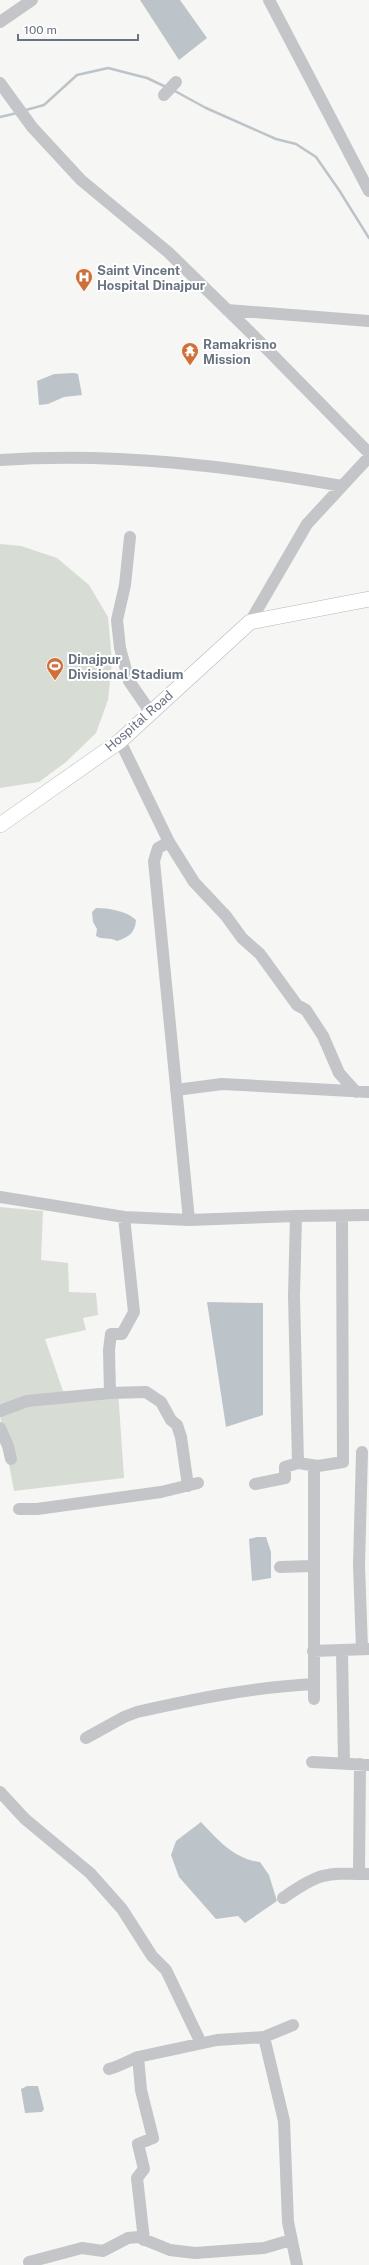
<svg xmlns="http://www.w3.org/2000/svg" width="369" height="2265" font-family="'Public Sans',sans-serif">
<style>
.green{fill:#d7ddd5}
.water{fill:#bcc4c9}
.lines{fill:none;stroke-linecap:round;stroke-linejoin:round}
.stream{stroke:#bcc4c9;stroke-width:2.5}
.major-casing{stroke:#b4b7bb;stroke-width:16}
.minor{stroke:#c3c5c8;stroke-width:12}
.major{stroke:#fff;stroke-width:15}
.labels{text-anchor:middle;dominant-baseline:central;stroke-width:4;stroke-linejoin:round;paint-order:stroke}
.poi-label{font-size:13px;font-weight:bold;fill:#697381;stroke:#fff;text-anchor:start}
.street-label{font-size:13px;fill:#697381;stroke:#fff}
</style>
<rect width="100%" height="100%" fill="#f6f6f4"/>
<path class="green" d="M0,544l21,2 36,12 32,27 19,32 4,44 -4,39 -12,33 -30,29 -27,20 -39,6z
M0,1207l43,4 -2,49 27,3 1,29 27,1 2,22 -15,3 3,12 -41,9 18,52 55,-1 6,88 -110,13 -14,-75z"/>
<path class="water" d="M140,0h40l27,38 -28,22z
M74,373l4,1 4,21 -18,2 -16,7 -9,1 -2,-24 17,-7z
M96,908c13,0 31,3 40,12 -1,13 -7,17 -19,21 -8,-4 -14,-1 -21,-5l1,-7 -4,-7 -1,-10z
M207,1302l56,1v112l-37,12z
M257,1537h9l5,15v26l-19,3 -3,-42z
M201,1822c17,18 33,37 59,40l9,13 8,26 -32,22 -7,-7 -22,3 -37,-42 -8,-22 5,-14z
M27,2086h11l6,23 -2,3 -17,1 -4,-24z"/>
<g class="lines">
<path class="stream" d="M173,90l33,18 70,31 20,5 20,13 23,33 30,48
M26,110l18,-5 33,-30 31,-7 39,10 19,9
M0,117l17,-4"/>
<defs>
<path id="major" d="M0,825l120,-84 130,-119 119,-23"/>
</defs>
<use href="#major" class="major-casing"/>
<path class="minor" d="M269,0l100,191
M0,22l32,-22
M0,83l32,44 49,53 87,72 85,83 116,118
M164,95l12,-13
M227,310l142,11
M0,460c116,-8 228,6 342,26
M130,537l-5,48 -8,35 3,28 9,33 22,32
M250,622l57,-98 62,-67
M120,741l49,101 25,40 32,34 16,22 18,16 37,51 9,5 17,26 16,37 17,19
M169,842l-11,6 -4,13 35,359
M176,1090l46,-6 147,8
M0,1197l124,20 65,3 107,-4 73,-1
M296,1216l-2,80 4,167
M110,1393l-1,-43 2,-16h11l12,-22 -10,-95
M0,1411l27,-10 83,-8 36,-1 15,10 10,18 6,5 4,12 7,49
M0,1428l8,18 3,13
M314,1466v233
M255,1484l30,-6v-11l13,-4 20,3 25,-4 -1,-245
M19,1509h18l124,-17 37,-9
M280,1567l32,-1
M362,1649l-3,-84 3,-113
M313,1651l56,-2
M342,1651l2,112
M86,1738l38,-21 13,-5c58,-13 117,-25 177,-28
M312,1762l57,3
M0,1792l25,27 65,54 32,36 30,47 14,14 35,73
M359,1874l1,-110
M283,1898c37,-26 42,-25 86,-24
M264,2037l20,84 4,101 9,43
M138,2057l3,33 12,48 -15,6 6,25 -7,9 7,62
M109,2069c11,-3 19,-8 29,-12l79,-17 47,-3 29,-12
M29,2262l53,-14 21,3 25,-13 10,-1 32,13 25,3 69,-5 27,-8"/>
<use href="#major" class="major"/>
</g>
<defs>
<symbol id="hospital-pin" viewBox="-11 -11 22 30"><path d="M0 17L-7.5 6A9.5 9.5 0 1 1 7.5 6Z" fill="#cf703b" stroke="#fff"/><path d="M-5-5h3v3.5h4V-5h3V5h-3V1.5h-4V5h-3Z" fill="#fff"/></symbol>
<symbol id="temple-pin" viewBox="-11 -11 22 30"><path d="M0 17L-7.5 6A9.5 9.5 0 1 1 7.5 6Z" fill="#cf703b" stroke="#fff"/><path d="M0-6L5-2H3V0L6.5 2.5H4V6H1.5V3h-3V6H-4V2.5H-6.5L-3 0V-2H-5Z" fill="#fff"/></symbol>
<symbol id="stadium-pin" viewBox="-11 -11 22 30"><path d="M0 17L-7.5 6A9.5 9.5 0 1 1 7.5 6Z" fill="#cf703b" stroke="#fff"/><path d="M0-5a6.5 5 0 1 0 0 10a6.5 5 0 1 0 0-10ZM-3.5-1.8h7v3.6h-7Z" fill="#fff"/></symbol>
</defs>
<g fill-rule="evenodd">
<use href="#hospital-pin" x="74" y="267" width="20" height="27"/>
<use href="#temple-pin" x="180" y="341" width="20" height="27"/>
<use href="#stadium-pin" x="45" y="656" width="20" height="27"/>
</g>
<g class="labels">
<g class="poi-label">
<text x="97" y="270">Saint Vincent<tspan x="97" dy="15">Hospital Dinajpur</tspan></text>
<text x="203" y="344">Ramakrisno<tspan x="203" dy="15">Mission</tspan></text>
<text x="68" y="659">Dinajpur<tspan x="68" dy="15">Divisional Stadium</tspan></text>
</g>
<g class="street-label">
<text transform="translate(139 721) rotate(-41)">Hospital Road</text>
</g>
</g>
<path d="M18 34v6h120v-6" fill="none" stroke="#697381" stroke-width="2"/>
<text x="24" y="34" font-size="12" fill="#697381" stroke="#ffffff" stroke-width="3" paint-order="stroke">100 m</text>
</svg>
